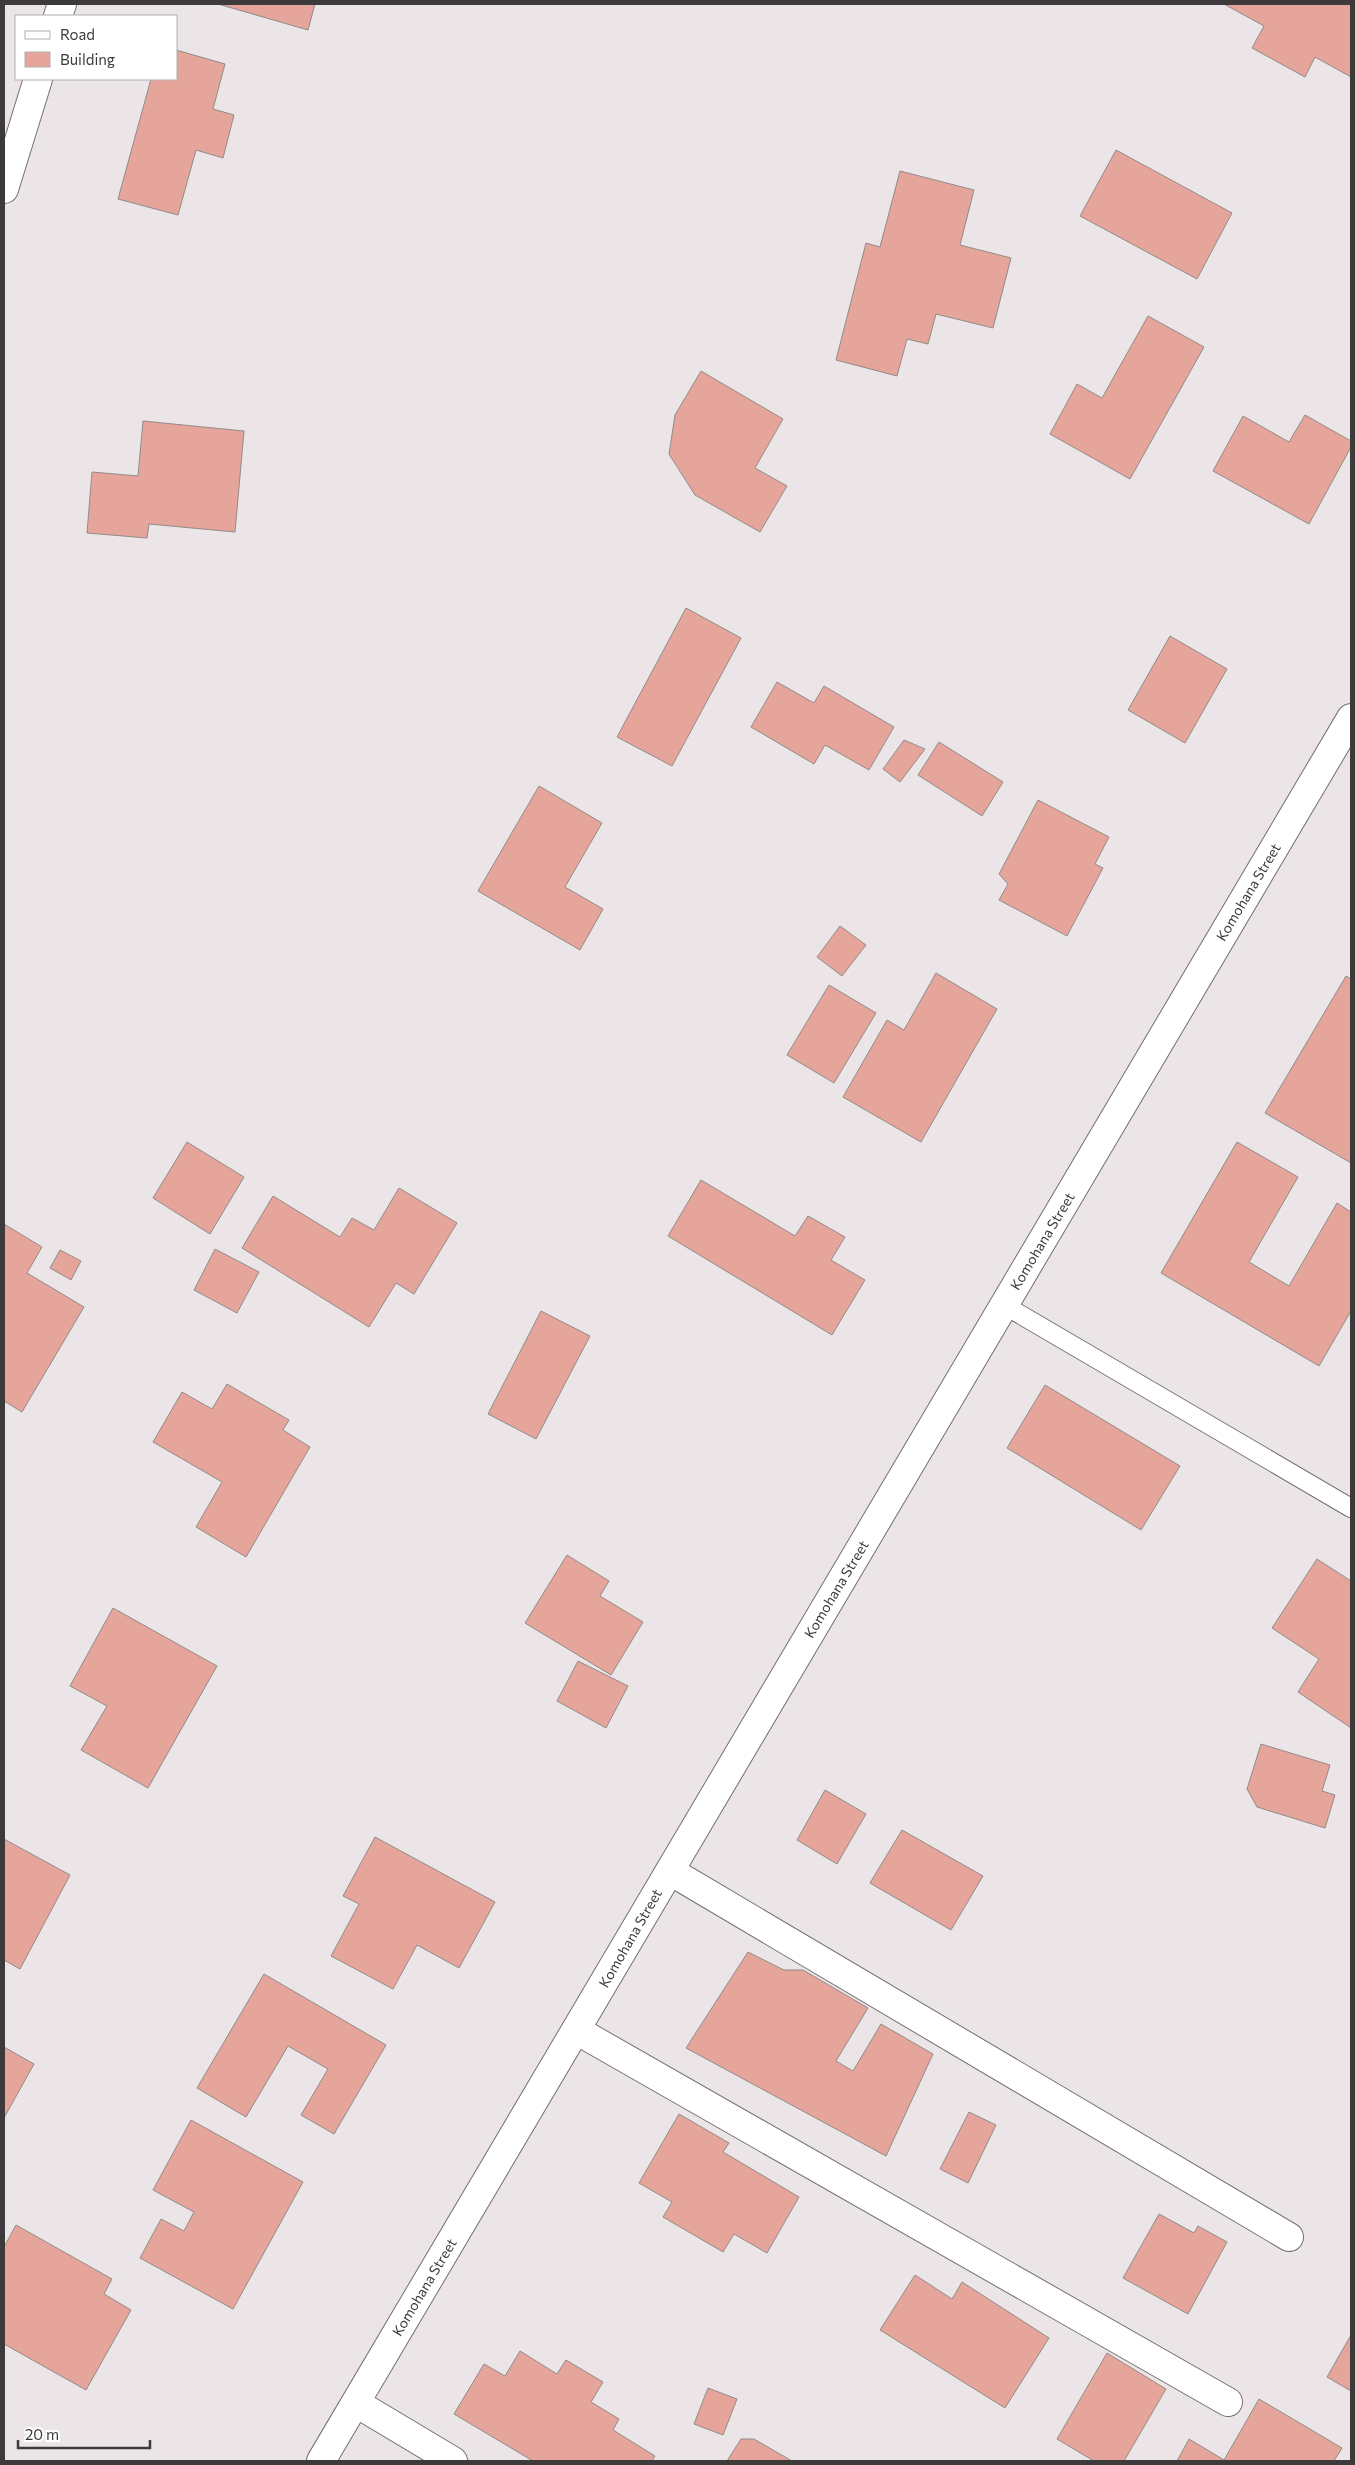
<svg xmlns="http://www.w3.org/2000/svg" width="1355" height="2465" font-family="Commissioner,sans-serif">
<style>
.building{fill:#e5a59a;stroke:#918b8a}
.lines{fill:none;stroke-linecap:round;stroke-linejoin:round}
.service-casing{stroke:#746f70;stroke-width:20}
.minor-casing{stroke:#746f70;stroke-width:30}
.tertiary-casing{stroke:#746f70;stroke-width:30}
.service{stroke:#fff;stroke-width:18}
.minor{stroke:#fff;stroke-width:28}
.tertiary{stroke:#fff;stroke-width:28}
.labels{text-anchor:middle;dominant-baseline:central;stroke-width:4;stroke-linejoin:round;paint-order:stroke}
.street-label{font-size:14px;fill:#3d3a3b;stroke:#fff}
</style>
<rect width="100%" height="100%" fill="#ebe5e7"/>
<path class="building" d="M218,4h97l-7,26z
M1224,4h127v73l-36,-20 -10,20 -53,-29 12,-22z
M176,50l49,14 -12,45 21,6 -11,43 -27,-8 -18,65 -60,-16 33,-120h25z
M1116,150l116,63 -35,66 -117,-63z
M900,171l74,19 -14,55 51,13 -18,70 -57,-14 -8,30 -21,-5 -10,37 -61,-16 30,-117 14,4z
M1148,316l56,31 -74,132 -80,-45 27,-50 25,14z
M701,371l82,48 -28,49 32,18 -27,46 -65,-37 -26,-41 6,-39z
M1305,415l46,26v6l-42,77 -96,-53 30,-55 46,26z
M143,421l101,10 -9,101 -86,-8 -2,14 -60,-5 5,-61 46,4z
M686,608l55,30 -69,128 -55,-29z
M1170,636l57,33 -42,74 -57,-33z
M777,682l37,21 10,-17 70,41 -25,43 -44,-25 -11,19 -63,-37z
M904,740l21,9 -25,33 -17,-13z
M939,742l64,40 -21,34 -64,-41z
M539,786l63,37 -37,64 38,22 -23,41 -102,-59z
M1038,800l71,37 -14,27 8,4 -36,68 -68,-36 9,-16 -9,-10z
M840,926l26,19 -24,31 -25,-19z
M936,973l61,36 -76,133 -78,-45 44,-77 17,10z
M1346,976l5,3v184l-86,-50z
M829,985l47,28 -42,70 -47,-28z
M187,1142l57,35 -34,57 -57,-36z
M1237,1142l61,35 -49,85 40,24 48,-83 14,9v99l-32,55 -158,-93z
M701,1180l94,56 13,-20 37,21 -14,23 34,20 -33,55 -164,-99z
M399,1188l58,35 -43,71 -18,-11 -27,44 -127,-79 31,-52 67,41 12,-19 22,12z
M4,1224l38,23 -15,26 57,34 -62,105 -18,-11z
M215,1249l44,23 -22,41 -43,-23z
M60,1250l21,11 -10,19 -21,-12z
M541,1311l49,25 -54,103 -48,-25z
M227,1384l62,36 -6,10 27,17 -64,110 -50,-30 26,-45 -69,-40 29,-50 30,17z
M1045,1385l135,81 -39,64 -134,-82z
M567,1555l42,26 -9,15 43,26 -32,53 -86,-52z
M1317,1559l34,22v147l-53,-36 21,-33 -47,-31z
M113,1608l104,58 -69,122 -67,-38 26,-44 -37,-20z
M578,1661l50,25 -22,42 -49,-27z
M1261,1744l69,21 -8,26 13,4 -10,33 -68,-21 -10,-18z
M825,1790l41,24 -29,50 -40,-24z
M902,1830l81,46 -32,54 -81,-47z
M375,1837l120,65 -36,66 -42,-23 -24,44 -62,-33 28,-52 -16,-8z
M4,1839l66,36 -50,94 -16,-9z
M748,1952l36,18h19l65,38 -32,53 17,10 28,-47 52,30 -47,102 -200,-108z
M264,1974l122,71 -52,89 -33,-19 27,-46 -40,-23 -42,71 -49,-29z
M4,2047l30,17 -30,54z
M969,2112l27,13 -28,58 -28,-14z
M679,2114l50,29 -6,9 76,45 -32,56 -33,-19 -11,18 -60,-35 9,-15 -33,-19z
M191,2120l112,62 -70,127 -93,-51 21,-39 23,12 10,-19 -41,-22z
M1159,2214l35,19 4,-7 29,16 -39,72 -65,-36z
M16,2225l96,54 -8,15 27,16 -45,80 -82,-46v-97z
M915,2275l37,24 10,-17 87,56 -44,70 -125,-78z
M1351,2335v56l-24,-14z
M520,2351l37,23 9,-14 37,22 -12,20 28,17 -6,11 42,26 -3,5h-119l-79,-47 30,-50 21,12z
M1107,2353l59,36 -42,72h-30l-37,-22z
M708,2388l29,11 -14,36 -29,-11z
M1259,2399l83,49 -8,13h-157l12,-22 35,21z
M741,2439h13l38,22h-65z"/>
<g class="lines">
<defs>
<path id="service" d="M1004,1305l347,203"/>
<path id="minor" d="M58,16l4,-12
M4,189l34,-110
M670,1871l619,366
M576,2030l652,372
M356,2403l97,58"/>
<path id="tertiary" d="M321,2461l1030,-1743"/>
</defs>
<use href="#service" class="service-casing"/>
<use href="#minor" class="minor-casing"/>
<use href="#tertiary" class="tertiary-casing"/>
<use href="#service" class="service"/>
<use href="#minor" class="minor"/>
<use href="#tertiary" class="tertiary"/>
</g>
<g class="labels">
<g class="street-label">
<text transform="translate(1248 892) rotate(-59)">Komohana Street</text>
<text transform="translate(1042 1241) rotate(-59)">Komohana Street</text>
<text transform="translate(836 1589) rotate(-59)">Komohana Street</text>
<text transform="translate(630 1938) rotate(-60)">Komohana Street</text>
<text transform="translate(424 2287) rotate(-59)">Komohana Street</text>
</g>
</g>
<rect width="1355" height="2465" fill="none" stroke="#3d3a3b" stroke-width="10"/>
<rect x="15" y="15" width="162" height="65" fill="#ffffff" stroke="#b1b0b1"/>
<rect x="25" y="31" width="25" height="8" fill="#ffffff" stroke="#b1b0b1"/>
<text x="60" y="40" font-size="15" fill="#3d3a3b">Road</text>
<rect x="25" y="52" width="25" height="15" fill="#e5a59a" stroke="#b1b0b1"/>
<text x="60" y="65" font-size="15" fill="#3d3a3b">Building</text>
<path d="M18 2440v8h132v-8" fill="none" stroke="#3d3a3b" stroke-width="2.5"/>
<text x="25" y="2440" font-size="15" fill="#3d3a3b" stroke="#ffffff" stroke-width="4" paint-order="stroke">20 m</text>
</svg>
